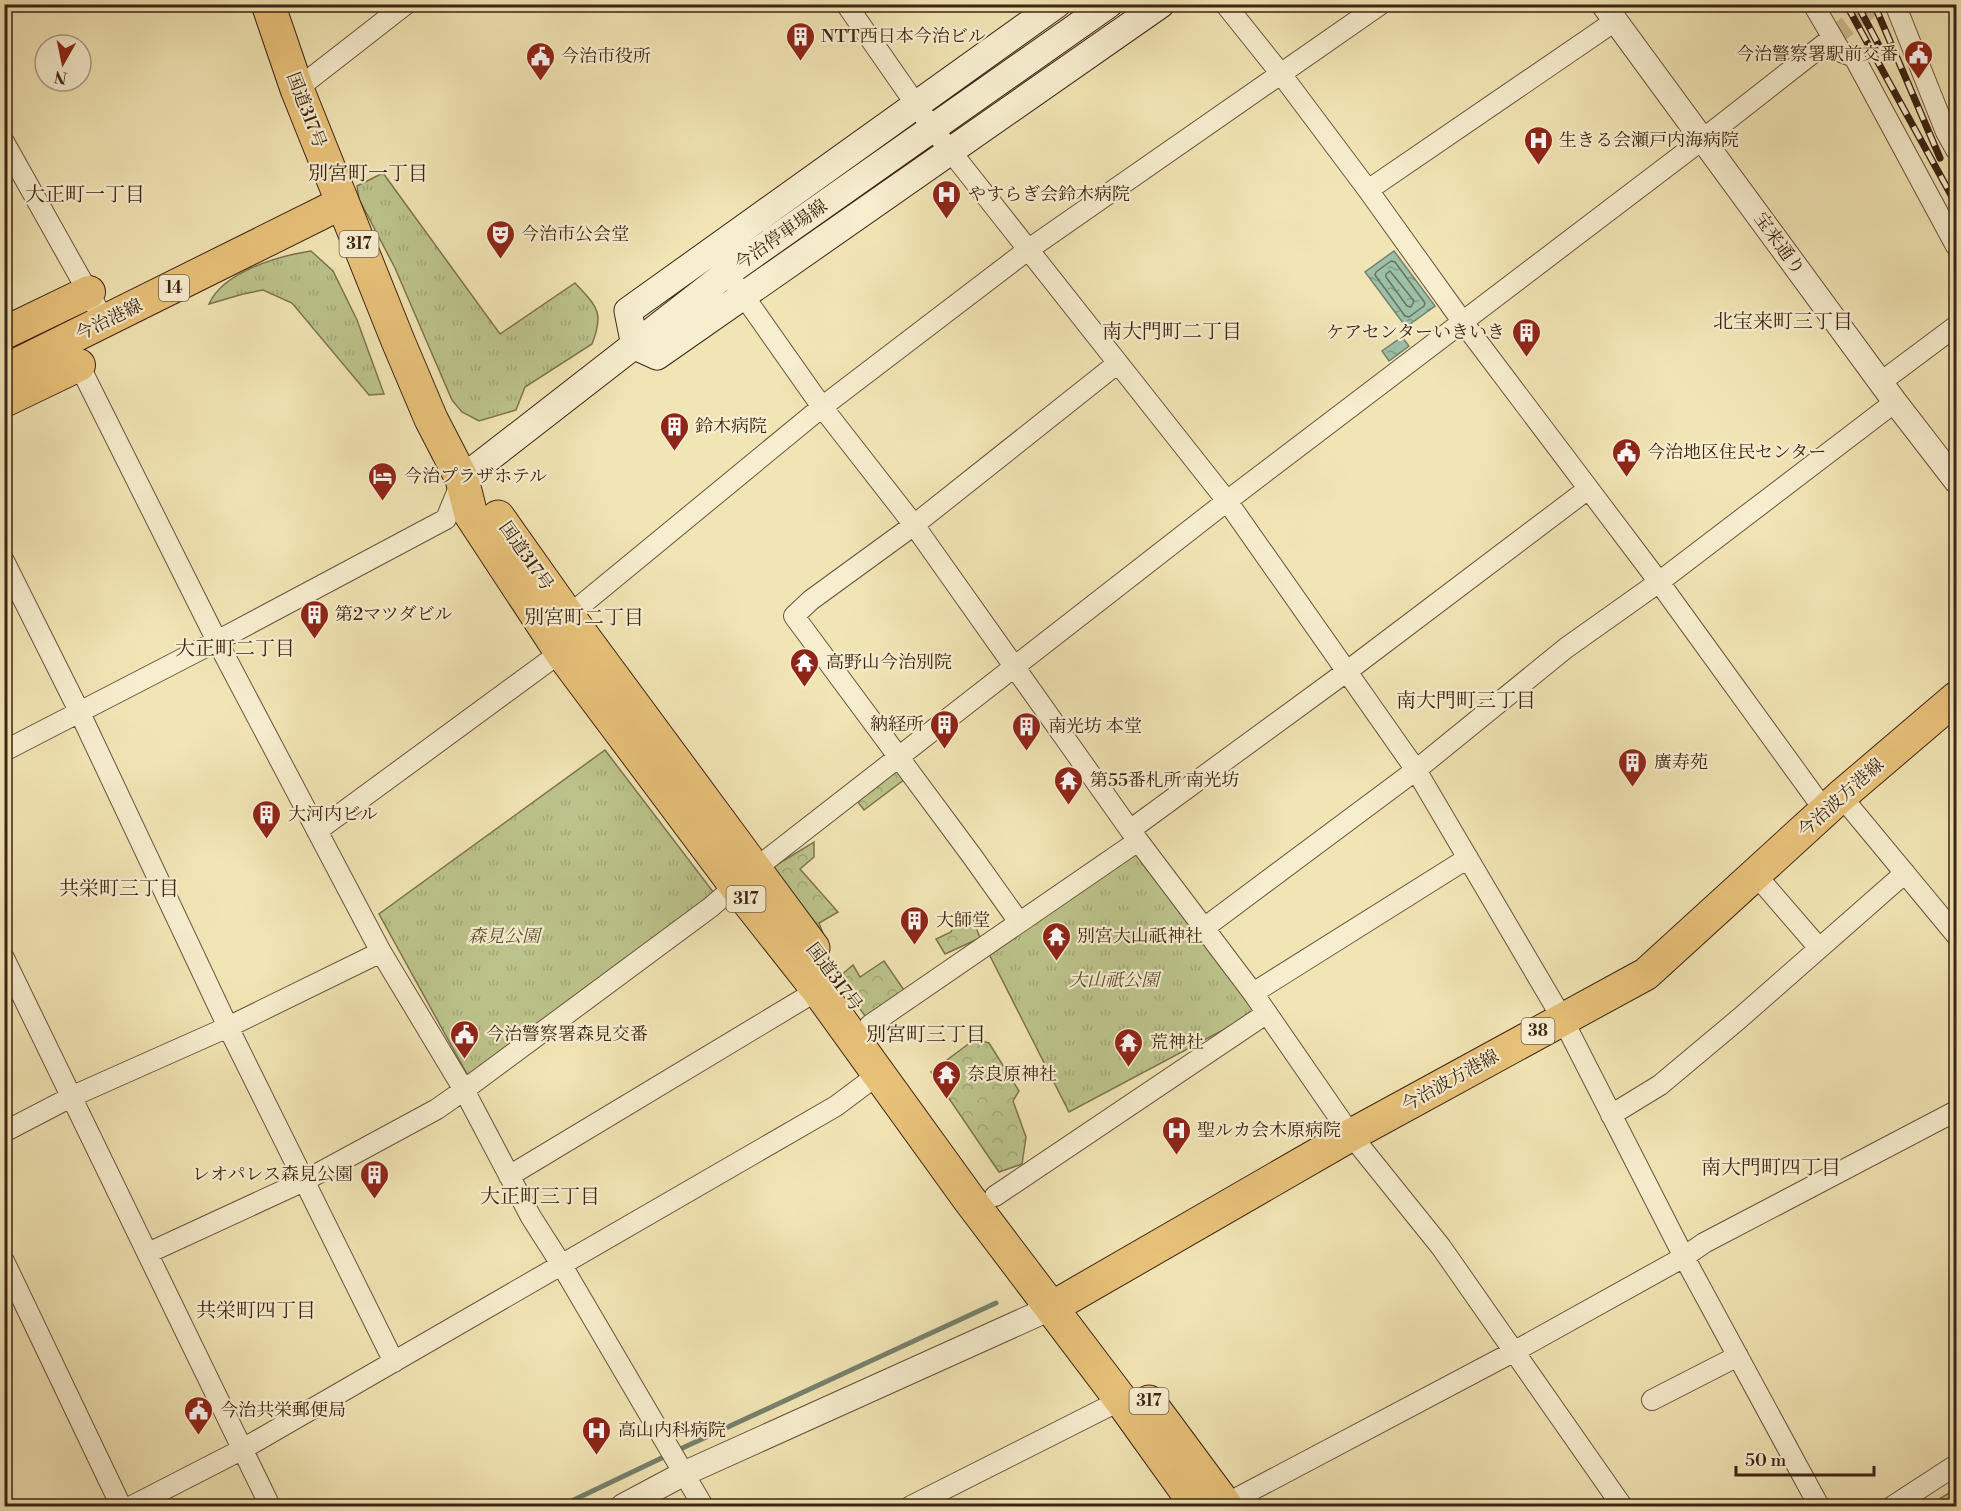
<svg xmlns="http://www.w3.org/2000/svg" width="1961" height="1511" font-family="'Libre Bodoni','Noto Serif JP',serif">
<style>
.forest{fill:url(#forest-crowns);stroke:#7d7450;stroke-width:1.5}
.park{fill:url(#park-tufts);stroke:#7d7450;stroke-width:1.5}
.water{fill:url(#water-ripples);stroke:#76816d;stroke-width:1.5}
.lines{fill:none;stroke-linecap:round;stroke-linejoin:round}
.shore{stroke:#6c725e;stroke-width:1.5}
.stream{stroke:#76816d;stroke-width:5}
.minor-tunnel{stroke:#cebe95;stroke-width:20;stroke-dasharray:20 10;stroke-linecap:butt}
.minor-casing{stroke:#6a543c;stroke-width:22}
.tertiary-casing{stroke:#6a543c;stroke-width:26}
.secondary-casing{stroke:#3d2314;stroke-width:29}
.primary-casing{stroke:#3d2314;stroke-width:34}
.trunk-casing{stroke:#3d2314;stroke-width:35}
.minor{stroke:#f7eecf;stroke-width:20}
.tertiary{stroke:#f7eecf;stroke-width:24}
.secondary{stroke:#f7eecf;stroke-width:27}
.primary{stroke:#e9c27a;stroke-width:32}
.trunk{stroke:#e9c27a;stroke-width:33}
.rail-casing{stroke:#3d2314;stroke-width:7}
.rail{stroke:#f7eecf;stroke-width:4.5;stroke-dasharray:14;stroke-linecap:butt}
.labels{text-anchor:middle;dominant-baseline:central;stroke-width:4.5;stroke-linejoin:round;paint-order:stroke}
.shield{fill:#f7eecf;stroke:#75604c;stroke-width:1.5}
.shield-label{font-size:16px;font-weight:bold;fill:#3d2314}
.poi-label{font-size:18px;fill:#3d2314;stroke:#f7eecf;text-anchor:start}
.street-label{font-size:18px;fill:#3d2314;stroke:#f7eecf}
.park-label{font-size:18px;font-style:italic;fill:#5d4b32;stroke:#f7eecf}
.neighbourhood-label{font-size:20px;fill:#3d2314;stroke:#f7eecf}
</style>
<defs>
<pattern id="forest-crowns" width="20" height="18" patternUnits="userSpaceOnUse" patternTransform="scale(1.5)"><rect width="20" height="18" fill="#bdc48c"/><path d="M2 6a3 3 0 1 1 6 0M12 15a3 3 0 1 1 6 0" fill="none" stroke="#a3a878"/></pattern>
<pattern id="park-tufts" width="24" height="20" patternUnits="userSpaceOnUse" patternTransform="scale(1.5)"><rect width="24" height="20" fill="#bdc48c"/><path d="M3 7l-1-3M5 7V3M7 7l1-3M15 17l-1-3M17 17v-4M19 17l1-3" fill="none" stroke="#a3a878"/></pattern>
<pattern id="water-ripples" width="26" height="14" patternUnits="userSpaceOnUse" patternTransform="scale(1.5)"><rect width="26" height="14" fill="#9cc0a8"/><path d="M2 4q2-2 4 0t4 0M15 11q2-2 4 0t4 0" fill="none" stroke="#809c88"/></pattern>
</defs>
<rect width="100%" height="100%" fill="#f2e5b5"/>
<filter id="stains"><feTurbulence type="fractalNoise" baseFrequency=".00333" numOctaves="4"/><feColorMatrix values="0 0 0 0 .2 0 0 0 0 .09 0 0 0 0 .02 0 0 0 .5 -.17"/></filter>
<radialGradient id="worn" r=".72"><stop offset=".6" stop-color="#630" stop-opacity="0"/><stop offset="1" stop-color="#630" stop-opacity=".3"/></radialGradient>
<path class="forest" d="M901,768l4,11 -41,31 -10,-13z
M814,842v15l-14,12 38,43 -19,11 7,18 -61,-69z
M958,916h14l8,22 -35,16 -9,-15 15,-7z
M884,961l22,32 -38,27 -30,-42 15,-13 7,12z
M975,1039l14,4 30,48 -6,10 13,36 -4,27 -23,8 -68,-100z"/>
<path class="park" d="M383,173l117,161 75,-51c21,23 30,28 17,61l-67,43 -9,23 -37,11 -17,-9 -10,-12 -57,-132 -36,-69 -2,-13z
M311,251l22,20 24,49 27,74 -15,1 -77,-92 -29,-13 -20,4 -34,10c14,-32 69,-48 102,-53z
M605,750l109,143 -241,182 -6,-1 -88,-160z
M1141,847l114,166 -186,99 -81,-160z
M1956,1489v17h-29z"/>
<path class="water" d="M1394,251l41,55 -29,21 -41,-55z
M1402,337l7,9 -20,15 -7,-10z"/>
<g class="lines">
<path class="shore" d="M1391,261l4,1 30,41 -1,3 -15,11 -4,-1 -30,-41 1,-3z
M1390,271l24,30 -3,6 -4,-1 -21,-29v-3z"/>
<path class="stream" d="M676,1451l320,-148
M561,1506l107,-51"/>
<path class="minor-tunnel" d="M1832,38l43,-34"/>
<defs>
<path id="minor" d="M846,4l87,125 294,372 189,269 146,248 122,239 135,249
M1225,4l56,70 87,116 94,131 197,261 166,229
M1813,4l28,48 13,5 102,189
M1895,4l51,128 10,18
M297,89l109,-85
M4,142l101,180
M1368,190l247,-169
M736,285l86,122 92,118 216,305 123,163 98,142 90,112 181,259
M75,357l142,284 164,311 83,138 67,127 30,47 142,242
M1881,382l75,-56
M4,561l75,150 149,316 166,335
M568,616l254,-209 207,-158 352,-245
M4,751l213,-110 229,-122 16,-39
M1841,796l115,139
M1130,830l216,-158 242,-183
M317,831l244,-179
M1755,874l64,74
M1019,922l-47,-66 -178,-240 17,-16 103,-75 204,-162
M1204,928l212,-158 150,-122 93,-66 236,-180
M4,958l266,548
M1253,993l215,-135
M870,1025l268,-184
M1611,1115l49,-30 80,-67 165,-145
M4,1132l69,-36 155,-69 153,-75
M509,1176l309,-186
M995,1196l272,-183
M148,1253l156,-72 133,-72 27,-19 247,-183 44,-38 472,-368 476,-362 129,-101
M4,1261l117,245
M1652,1400l86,-44
M132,1506l109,-56 595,-344 44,-33
M911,1506l210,-106
M1222,1506l293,-155 169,-94 20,-14 252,-132
M1893,1506l63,-41"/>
<path id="tertiary" d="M1603,4l292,398 61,79
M623,1506l60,-32 368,-166"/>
<path id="secondary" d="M1057,4l-429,307 7,35 22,10 504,-352
M462,479l265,-206 382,-269"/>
<path id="primary" d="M4,333l85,-41
M4,371l338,-168
M4,401l75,-36
M1051,1308l300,-173 295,-161 195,-178 115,-98"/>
<path id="trunk" d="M268,4l29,85 101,252 33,78 31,60 9,36 90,137 175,234 82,104 151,209 152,201 76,106
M498,517l70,99 245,332
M1149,1402l77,104"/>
</defs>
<use href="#minor" class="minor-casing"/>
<use href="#tertiary" class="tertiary-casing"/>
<use href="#secondary" class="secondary-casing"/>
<use href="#primary" class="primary-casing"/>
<use href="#trunk" class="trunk-casing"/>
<use href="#minor" class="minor"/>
<use href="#tertiary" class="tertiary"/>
<use href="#secondary" class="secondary"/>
<use href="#primary" class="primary"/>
<use href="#trunk" class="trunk"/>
<defs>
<path id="rail" d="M1846,4l110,200
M1857,4l28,53
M1874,4l66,154"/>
</defs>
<use href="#rail" class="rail-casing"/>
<use href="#rail" class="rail"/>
</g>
<defs>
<symbol id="building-pin" viewBox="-11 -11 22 30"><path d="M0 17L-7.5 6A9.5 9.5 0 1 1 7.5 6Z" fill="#8f2418" stroke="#f7eecf"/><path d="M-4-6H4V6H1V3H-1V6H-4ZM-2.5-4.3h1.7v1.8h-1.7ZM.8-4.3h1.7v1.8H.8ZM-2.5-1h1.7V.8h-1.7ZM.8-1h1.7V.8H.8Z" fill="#fff"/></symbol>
<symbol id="civic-pin" viewBox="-11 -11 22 30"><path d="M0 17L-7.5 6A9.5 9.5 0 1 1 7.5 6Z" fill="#8f2418" stroke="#f7eecf"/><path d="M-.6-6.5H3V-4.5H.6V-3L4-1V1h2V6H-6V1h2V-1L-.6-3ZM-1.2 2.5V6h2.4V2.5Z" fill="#fff"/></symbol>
<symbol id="hospital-pin" viewBox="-11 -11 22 30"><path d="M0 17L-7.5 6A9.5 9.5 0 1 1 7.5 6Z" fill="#8f2418" stroke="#f7eecf"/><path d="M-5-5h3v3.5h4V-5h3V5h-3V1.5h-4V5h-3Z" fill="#fff"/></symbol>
<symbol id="theatre-pin" viewBox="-11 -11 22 30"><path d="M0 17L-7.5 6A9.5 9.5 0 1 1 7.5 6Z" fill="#8f2418" stroke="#f7eecf"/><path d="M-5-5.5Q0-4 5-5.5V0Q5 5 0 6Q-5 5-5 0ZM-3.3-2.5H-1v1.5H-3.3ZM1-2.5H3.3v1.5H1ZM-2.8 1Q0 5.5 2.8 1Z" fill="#fff"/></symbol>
<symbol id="hotel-pin" viewBox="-11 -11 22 30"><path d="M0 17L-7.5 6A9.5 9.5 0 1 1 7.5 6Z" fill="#8f2418" stroke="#f7eecf"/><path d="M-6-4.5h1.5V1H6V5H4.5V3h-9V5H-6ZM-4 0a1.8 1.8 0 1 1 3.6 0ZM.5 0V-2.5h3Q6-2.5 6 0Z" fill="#fff"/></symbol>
<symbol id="temple-pin" viewBox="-11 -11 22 30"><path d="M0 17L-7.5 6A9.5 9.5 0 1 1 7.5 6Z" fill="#8f2418" stroke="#f7eecf"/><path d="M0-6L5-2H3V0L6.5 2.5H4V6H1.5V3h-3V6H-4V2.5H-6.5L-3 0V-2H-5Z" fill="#fff"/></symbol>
</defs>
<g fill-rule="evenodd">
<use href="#building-pin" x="784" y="20" width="33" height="45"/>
<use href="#civic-pin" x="1902" y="38" width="33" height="45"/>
<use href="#civic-pin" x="524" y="40" width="33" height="45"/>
<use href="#hospital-pin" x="1522" y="124" width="33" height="45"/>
<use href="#hospital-pin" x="930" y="178" width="33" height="45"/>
<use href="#theatre-pin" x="484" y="218" width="33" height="45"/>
<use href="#building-pin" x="1510" y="316" width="33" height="45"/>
<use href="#building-pin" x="658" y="410" width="33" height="45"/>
<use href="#civic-pin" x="1610" y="436" width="33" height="45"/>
<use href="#hotel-pin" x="366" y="460" width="33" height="45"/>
<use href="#building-pin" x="298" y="598" width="33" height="45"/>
<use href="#temple-pin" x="788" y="646" width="33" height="45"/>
<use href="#building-pin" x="928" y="708" width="33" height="45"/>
<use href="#building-pin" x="1010" y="710" width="33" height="45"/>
<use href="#building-pin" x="1616" y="746" width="33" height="45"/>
<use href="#temple-pin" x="1052" y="764" width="33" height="45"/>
<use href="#building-pin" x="250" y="798" width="33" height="45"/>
<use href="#building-pin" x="898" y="904" width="33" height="45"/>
<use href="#temple-pin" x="1040" y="920" width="33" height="45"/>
<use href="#civic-pin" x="448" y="1018" width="33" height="45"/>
<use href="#temple-pin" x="1112" y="1026" width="33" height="45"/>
<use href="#temple-pin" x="930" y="1058" width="33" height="45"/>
<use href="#hospital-pin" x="1160" y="1114" width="33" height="45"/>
<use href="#building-pin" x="358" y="1158" width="33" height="45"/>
<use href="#civic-pin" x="182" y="1394" width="33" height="45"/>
<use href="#hospital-pin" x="580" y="1414" width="33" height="45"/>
</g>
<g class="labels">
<g class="shield">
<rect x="339.5" y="231" width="39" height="26" rx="4.5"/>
<rect x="159" y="275" width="30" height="26" rx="4.5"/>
<rect x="726.5" y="886" width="39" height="26" rx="4.5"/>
<rect x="1521.5" y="1018" width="33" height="26" rx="4.5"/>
<rect x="1129.5" y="1388" width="39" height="26" rx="4.5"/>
</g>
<g class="shield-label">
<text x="359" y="244">317</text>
<text x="174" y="288">14</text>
<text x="746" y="899">317</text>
<text x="1538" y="1031">38</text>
<text x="1149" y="1401">317</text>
</g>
<g class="poi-label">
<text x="821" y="36">NTT西日本今治ビル</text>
<text x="1898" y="54" text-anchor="end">今治警察署駅前交番</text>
<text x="561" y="56">今治市役所</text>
<text x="1559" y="140">生きる会瀬戸内海病院</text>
<text x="968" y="194">やすらぎ会鈴木病院</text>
<text x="521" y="234">今治市公会堂</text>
<text x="1505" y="332" text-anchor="end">ケアセンターいきいき</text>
<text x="695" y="426">鈴木病院</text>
<text x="1647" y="452">今治地区住民センター</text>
<text x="404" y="476">今治プラザホテル</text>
<text x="335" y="614">第2マツダビル</text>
<text x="826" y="662">高野山今治別院</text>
<text x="924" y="724" text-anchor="end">納経所</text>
<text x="1048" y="726">南光坊 本堂</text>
<text x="1654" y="762">廣寿苑</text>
<text x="1090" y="780">第55番札所 南光坊</text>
<text x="288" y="814">大河内ビル</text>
<text x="936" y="920">大師堂</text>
<text x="1077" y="936">別宮大山祇神社</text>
<text x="486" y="1034">今治警察署森見交番</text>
<text x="1150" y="1042">荒神社</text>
<text x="967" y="1074">奈良原神社</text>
<text x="1197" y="1130">聖ルカ会木原病院</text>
<text x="353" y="1174" text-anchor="end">レオパレス森見公園</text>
<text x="220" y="1410">今治共栄郵便局</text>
<text x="618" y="1430">高山内科病院</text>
</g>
<g class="street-label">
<text transform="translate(306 110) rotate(69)">国道317号</text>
<text transform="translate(781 235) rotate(-35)">今治停車場線</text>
<text transform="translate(1779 244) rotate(54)">宝来通り</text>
<text transform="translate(109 320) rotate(-26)">今治港線</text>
<text transform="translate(526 556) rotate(55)">国道317号</text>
<text transform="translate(1841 798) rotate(-42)">今治波方港線</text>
<text transform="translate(834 977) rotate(53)">国道317号</text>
<text transform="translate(1450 1081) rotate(-29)">今治波方港線</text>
</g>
<g class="park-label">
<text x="504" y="936">森見公園</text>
<text x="1114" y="980">大山祇公園</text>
</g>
<g class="neighbourhood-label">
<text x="368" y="174">別宮町一丁目</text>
<text x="85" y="195">大正町一丁目</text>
<text x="1783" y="322">北宝来町三丁目</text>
<text x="1172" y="332">南大門町二丁目</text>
<text x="584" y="618">別宮町二丁目</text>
<text x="235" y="649">大正町二丁目</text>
<text x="1466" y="701">南大門町三丁目</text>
<text x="119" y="889">共栄町三丁目</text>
<text x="926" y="1035">別宮町三丁目</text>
<text x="1771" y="1168">南大門町四丁目</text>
<text x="540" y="1197">大正町三丁目</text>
<text x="256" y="1311">共栄町四丁目</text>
</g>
</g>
<rect width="1961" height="1511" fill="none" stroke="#f2e5b5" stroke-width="24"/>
<rect x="6" y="6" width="1949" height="1499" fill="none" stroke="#3d2314" stroke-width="3"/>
<rect x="12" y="12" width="1937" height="1487" fill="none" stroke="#3d2314" stroke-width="1.5"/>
<g transform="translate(63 63) rotate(189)"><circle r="28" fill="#f7eecf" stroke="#ad9d84" stroke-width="1.5"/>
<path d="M0-4.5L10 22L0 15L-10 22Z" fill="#8f2418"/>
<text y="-9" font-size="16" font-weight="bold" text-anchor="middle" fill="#3d2314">N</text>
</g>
<path d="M1736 1466v9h138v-9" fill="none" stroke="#3d2314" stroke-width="3"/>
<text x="1745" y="1466" font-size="18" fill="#3d2314" stroke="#f7eecf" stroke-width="4.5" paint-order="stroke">50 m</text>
<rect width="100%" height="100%" filter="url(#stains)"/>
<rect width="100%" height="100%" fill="url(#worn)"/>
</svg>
